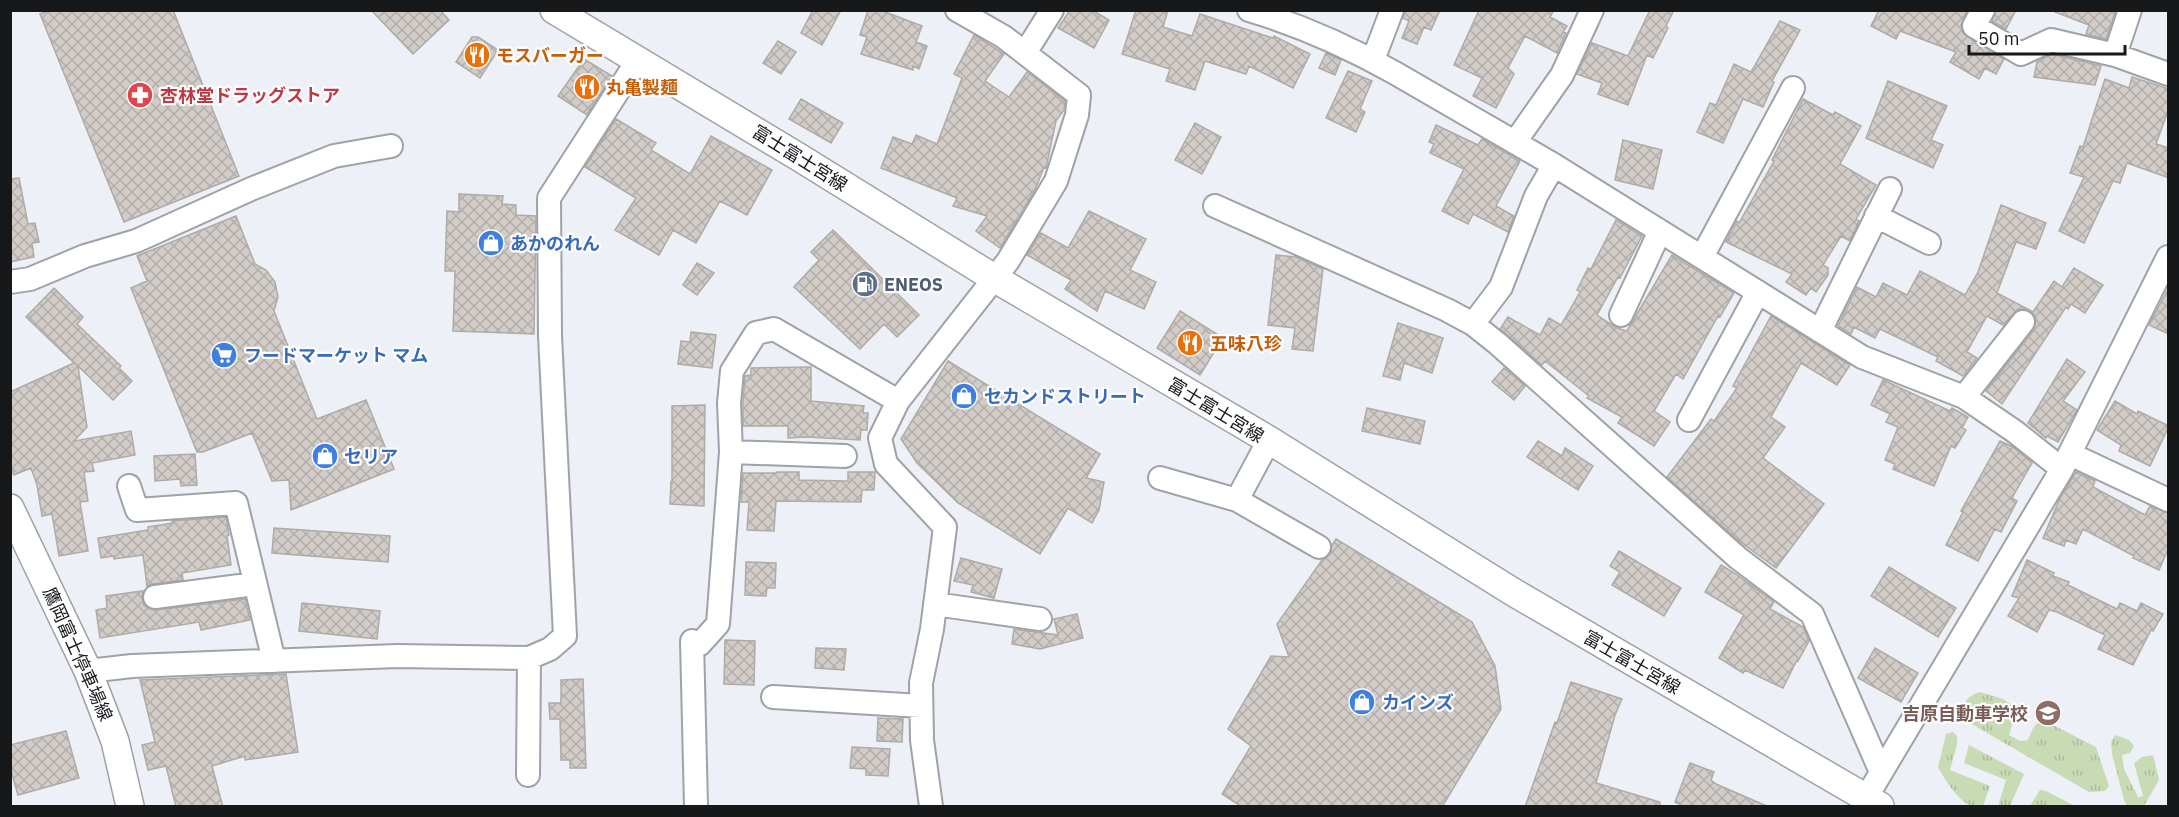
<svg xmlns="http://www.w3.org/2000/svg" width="2179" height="817" font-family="'IBM Plex Sans','Noto Sans JP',sans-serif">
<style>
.grass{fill:url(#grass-tufts)}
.building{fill:url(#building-cross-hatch);stroke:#afaba6;stroke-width:1.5}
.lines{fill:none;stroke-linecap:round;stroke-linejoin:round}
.minor-casing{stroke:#9fa2a7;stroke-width:26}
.major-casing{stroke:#9fa2a7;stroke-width:30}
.minor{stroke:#fff;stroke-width:22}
.major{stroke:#fff;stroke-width:27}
.labels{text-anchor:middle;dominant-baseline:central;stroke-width:4.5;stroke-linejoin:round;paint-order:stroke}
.food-label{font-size:18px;font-weight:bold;fill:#c56008;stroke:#fdfdff;text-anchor:start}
.health-label{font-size:18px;font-weight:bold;fill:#be3a42;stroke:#fdfdff;text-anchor:start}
.street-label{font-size:18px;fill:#17181a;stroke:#fdfdff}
.shop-label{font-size:18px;font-weight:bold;fill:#366cbe;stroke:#fdfdff;text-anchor:start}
.service-label{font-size:18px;font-weight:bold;fill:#4e5e75;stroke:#fdfdff;text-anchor:start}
.education-label{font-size:18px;font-weight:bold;fill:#785e54;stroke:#fdfdff;text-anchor:end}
</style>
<defs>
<pattern id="grass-tufts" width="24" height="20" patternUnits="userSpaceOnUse" patternTransform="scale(1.5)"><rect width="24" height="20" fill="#c9dbb5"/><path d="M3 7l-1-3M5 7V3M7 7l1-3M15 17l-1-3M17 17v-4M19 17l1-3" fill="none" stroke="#acbb9b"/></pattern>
<pattern id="building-cross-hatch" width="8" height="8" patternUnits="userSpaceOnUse" patternTransform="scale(1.5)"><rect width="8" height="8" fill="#d1ccc7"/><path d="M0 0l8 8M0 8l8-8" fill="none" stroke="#b3aeaa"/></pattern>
</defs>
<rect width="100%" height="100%" fill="#edf0f6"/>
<path class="grass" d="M1980,692l23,7 12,8 1,5 -7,23 11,6 8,-1 5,-12 8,-9 55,28 13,39 -4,5 -16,1 -126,-73c-1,-14 2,-23 17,-27z
M1953,732l4,4v8l-7,26 40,16 -7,20c-4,0 -8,2 -11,0 -13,-4 -28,-27 -34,-39l8,-33z
M2115,735l14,5 5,6 -4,7 -8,2 2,14 14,28 5,-1 -9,-33 8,-6 11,-2 1,3 5,22 -15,26h-17l-3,-6 -12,-46 -1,-12z
M1969,745l55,29 -14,32h-12l8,-26 -42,-17z
M2040,790l6,1 29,15h-45z"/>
<path class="building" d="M50,10h123l66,166 -115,46 -84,-208z
M371,10h69l9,10 -36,34z
M813,10h28l-19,35 -21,-12z
M868,10h12l42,16 -6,16 11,4 -8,23 -6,-3v4l-52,-16 6,-17 -7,-2z
M1070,10h22l17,10 -15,28 -36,-20z
M1136,10h32l-5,17 29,9 8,-22 73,24 1,-2 36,18 -17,34 -44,-22 -3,8 -41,-13 -10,29 -29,-9 4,-12 -48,-15z
M1405,10h35l-9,20 -7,-3 -7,17 -15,-6 7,-17 -6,-3z
M1479,10h75l-4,7 17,9 -4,6 3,1 -9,20 -32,-17 -17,32 6,6 -18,34 -23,-12 9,-18 -28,-13z
M1650,10h24l-8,16 2,2 -15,30 -6,-3 -19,50 -30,-11 4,-11 -25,-9 15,-31 36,13z
M1879,10h88l-6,15 2,8 41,26 -8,15 -11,-6 -6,11 -29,-17 6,-10 -56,-21 -4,8 -25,-13z
M1996,10h20l-10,19 -14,-8z
M2055,10h61l-10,29 -20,-5 3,-9 -34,-13z
M1780,21l20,9 -28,51 2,1 -11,25 -20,-8 -20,44 -26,-11 13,-29 6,2 18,-41 17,8z
M974,35l30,19 -19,27 24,16 18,-25 38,29 -1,9 -8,11 -10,47 -2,-1 -8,21 -36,60 -24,-17 11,-15 -34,-10 4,-8 -76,-30 12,-31 19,7 4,-9 21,9 25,-66 -8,-4z
M472,37h6l20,13 -18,28 -24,-16z
M778,41l18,11 -15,22 -18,-11z
M1326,53l15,7 -6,15 -16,-7z
M2052,54l49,12 -6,19 -61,-8 3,-15z
M584,59l28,17 -25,39 -29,-19z
M1348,71l24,10 -12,28 5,3 -9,20 -30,-14z
M2132,77l37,12v19l-13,36 13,4v30l-42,-15 -7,20 -7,-2 -29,62 -25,-12 25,-54 -14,-4 10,-27 3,1 22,-68 24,9z
M1888,81l59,25 -16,34 12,5 -10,23 -67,-30z
M801,99l42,24 -12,20 -42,-24z
M1803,99l30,16 2,-3 26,14 -21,38 36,21 -20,34 3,2 -9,20 -9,-5 -18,29 5,3v7l-12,17 -5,-4 -5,7 -20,-13 6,-8 -66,-32 11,-21 2,2 35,-62 -2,-1z
M616,119l40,24 -5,7 39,24 21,-38 61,34 -25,45 -27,-14 -24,42 -23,-13 -14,25 -44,-25 21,-32 -51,-31z
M1195,123l26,14 -19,37 -27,-14z
M1436,125l42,20 4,-6 38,22 -24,45 18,10 -6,16 -35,-18 -5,10 -26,-13 22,-42 -34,-16 4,-9 -5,-2z
M1623,140l39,10 -9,39 -38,-9z
M19,178l9,46 7,-1 4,19 -7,1 2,14 -24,5v-83z
M459,194l44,2 -1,8 14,1v10l20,1 -2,118 -81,-3 2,-60h-10l2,-60 12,1z
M2001,205l45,18 -10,26 -20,-7 -19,51 36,19 21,-31 8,6 12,-19 29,17 -18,28 -14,-9 -3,5 -2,-2 -64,97 -16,-13 48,-61 2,-12 -5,-7 -7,-2 -7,1 -14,15 -16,-9 -20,36 10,6 -14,18 -27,-15 2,-4 -58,-28 -5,9 -21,-11 -3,7 -13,-8 19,-39 19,10 7,-14 24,12 13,-24 45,24 13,-23z
M1089,211l57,28 -16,31 26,12 -12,27 -39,-18 -8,20 -32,-22 6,-9 -44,-25 14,-22 27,15z
M236,216l19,48 11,6 9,12 3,15 -4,14 43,108 49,-19 28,69 -103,41 -2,-30 -17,1 -20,-48 -49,19h-6l-66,-164 16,-7 -10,-25z
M1616,220l26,16 -22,42 -2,-1 -21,38 18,12 11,4 2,-2 44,-74 62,38 -14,24 -2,-1 -35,63 -7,-5 -22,37 16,11 -16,24 -36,-23 4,-6 -35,-19 2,-2 -44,-35 -3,4 -42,-36 8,-12 32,18 9,-17 12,7 19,-33 -3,-2 11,-22 3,1z
M833,230l86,85 -22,22 -13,-13 -24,25 -66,-62 25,-27 -8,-8z
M1276,255l20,2 27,12 -10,82 -21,-2 3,-21 -27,-3z
M697,263l17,10 -17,22 -14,-10z
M2169,287v47l-20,-9z
M54,288l29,29 -6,7 44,42 -2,2 13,13 -19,19 -35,-34 9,61 -13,14 57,-10 4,24 -43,8 2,8 -10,1 4,29 -8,1 8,49 -29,5 -7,-42 -10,2 -5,-31 -6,-17 -17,7 -4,-9v-74l64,-29 -48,-46z
M1180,311l43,27 -23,37 -43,-27z
M1771,316l79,49 -13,20 -36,-22 -30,54 14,10 -22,31 61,46 -48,64 -37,-27 -72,-64 44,-58 3,2 23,-33 -4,-2z
M1398,323l45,15 -11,35 -28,-10 -4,17 -17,-4z
M691,332l25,3 -4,33 -34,-4 3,-23 9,1z
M2067,359l18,13 -22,29 14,9 -19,32 -11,-6 -1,2 -18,-15z
M948,361l152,93 -14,24 18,4 -5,28 -7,13 -24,-15 -28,46 -82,-51 -41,-40 -16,-24z
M811,367v34l53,5 -1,7h5l-1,17h-6l-1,10 -53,-3 -19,1v-12h-45v-23l2,-27 6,-1v-7z
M1504,368l21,18 -11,14 -22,-18z
M1883,380l67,31 2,-3 16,9 -6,11 4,2 -11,18 -4,-2 -17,40 -41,-17 2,-5 -10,-4 13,-33 -12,-5 4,-8 -19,-9z
M2115,401l22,13 1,-3 31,15 -19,40 -31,-15 2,-6 -24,-15z
M705,405l-1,101 -34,-2 1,-22 1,1v-77z
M1367,408l58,13 -5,23 -58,-13z
M1538,441l24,15 3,-8 28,18 -15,24 -51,-33z
M2000,441l13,6 19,16 -20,35 5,3 -16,31 -6,-3 -17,32 -32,-16 17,-33 -2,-1z
M195,454l2,31 -16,1 -1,-7 -25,2 -1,-25z
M777,472h22v8l49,1v-9h27l-1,18h-12l-1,12 -85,-1 -2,30 -27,-1 2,-28h-8l2,-29h34z
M2076,472l19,9 -2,6 52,28 5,-9 19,7v34l-10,23 -26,-12 1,-2 -51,-27 -7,15 -10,-4 -2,6 -21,-8 17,-40z
M226,517l3,18 -2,1 4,29 -49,8 1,7 -30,4 -6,2 -4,-31 -29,4v-3l-13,2 -3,-20 50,-8v-3l25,-4 -1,-2z
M274,528l116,8 -2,26 -116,-9z
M1336,539l136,83 23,44 6,43 -59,98h-200l-20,-13 29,-48 -23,-17 43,-73 18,1 -12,-33 45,-64 8,-6 2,-9z
M1619,551l62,37 -17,28 -52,-31 8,-13 -10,-6z
M961,558l41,11 -8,29 -23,-6 2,-7 -19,-4z
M2027,560l27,13 -1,3 16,6 -1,3 49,24 3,-6 17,8 4,-8 22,11 -10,17 -2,-1 -18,35 -35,-16 7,-14 -48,-23 -8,-2 -12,22 -29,-16 11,-18 -7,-2z
M746,562l30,1 -1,25h-8l-1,8 -21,-1z
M1721,565l15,9 38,28 -4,7 33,18 6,14 -11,20 -1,-1 -14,28 -38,-18 -2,3 -24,-15 25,-43 -39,-23z
M1889,567l67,41 -18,29 -67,-41z
M143,591l-1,7 2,7 5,4 7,1 89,-11 5,21 -49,10 -2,-8 -99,16 -4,-28 11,-2 -1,-12z
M302,603l78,8 -3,28 -78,-8z
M1077,614l6,24 -43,11 -28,-5 2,-15 44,6 -4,-16z
M725,640l30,1 -1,44 -30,-1z
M816,648l30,1 -2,21 -29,-2z
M1875,648l43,25 -17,29 -43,-24z
M286,674l12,78 -53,8v-4l-33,10 11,41h-47l-10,-41 -18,4 -6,-25 13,-3 -15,-62z
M583,679l3,89h-16v-8h-9l-1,-41h-10l-1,-16h12v-23z
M1571,682l51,17 -7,16 -19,68 64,19v5h-135l30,-85 2,1z
M878,718l25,1 -1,23 -25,-1z
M66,731l13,47 -61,17 -8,-28v-22z
M852,747l38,2 -2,27 -22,-1v-6l-16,-1z
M1690,763l24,9 -3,8 5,4 53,23h-83l-11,-5z"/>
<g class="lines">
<defs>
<path id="minor" d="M1249,10c50,15 100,37 146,63l159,92 308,192 102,40 50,34 48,38
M1983,10l-9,16 47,28 30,-14 64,15 53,19
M1025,53l27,-43
M2115,55l15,-45
M1373,60l19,-50
M1515,142l47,-67 30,-65
M1215,206l232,104 26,14 25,20 240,214 74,56 69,158
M1876,216l53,27
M1702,257l91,-169
M10,282l20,-3 55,-23 51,-15 115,-52 83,-33 57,-10
M1621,315l39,-84
M1473,324l28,-37 35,-91 18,-31
M1820,331l70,-142
M1964,397l59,-75
M1689,420l69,-128
M731,452l114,4
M2070,454l98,46
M1160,478l77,22 82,47
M129,486l8,24 99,-7 38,158
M1237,500l32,-60
M155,597l100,-13
M935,604l105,15
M88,671l44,-5 265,-10 132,2 21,-9 15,-13 -15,-300 -1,-138 89,-138
M773,697l148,9
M528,775l1,-117
M1866,798l196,-329 106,-212
M696,806l-4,-165 8,3 18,-20 13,-172 -2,-49 3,-32 24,-38 18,-4 124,72
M931,806l-9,-66 -1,-57 11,-54 13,-102 -59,-63 -6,-26 18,-37 110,-140 48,-80 21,-66 2,-20 -75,-58 -47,-27"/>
<path id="major" d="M554,10l243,146 197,122 275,162 244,152 367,214
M10,508l78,163 27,70 15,65"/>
</defs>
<use href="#minor" class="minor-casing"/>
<use href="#major" class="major-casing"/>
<use href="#minor" class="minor"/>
<use href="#major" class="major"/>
</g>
<defs>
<symbol id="restaurant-disc" viewBox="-11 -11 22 22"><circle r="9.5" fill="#e8710a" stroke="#fdfdff"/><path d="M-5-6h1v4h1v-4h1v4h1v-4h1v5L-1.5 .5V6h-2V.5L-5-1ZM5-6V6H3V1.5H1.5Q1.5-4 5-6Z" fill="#fff"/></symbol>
<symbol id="pharmacy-disc" viewBox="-11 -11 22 22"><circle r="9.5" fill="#e0444e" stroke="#fdfdff"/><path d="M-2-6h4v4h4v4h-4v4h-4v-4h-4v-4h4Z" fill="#fff"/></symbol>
<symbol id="shop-disc" viewBox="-11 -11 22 22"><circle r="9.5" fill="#3f7fe0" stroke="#fdfdff"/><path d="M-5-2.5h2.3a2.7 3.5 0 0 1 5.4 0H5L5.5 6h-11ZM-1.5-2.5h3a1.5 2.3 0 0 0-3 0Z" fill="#fff"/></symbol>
<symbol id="fuel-disc" viewBox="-11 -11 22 22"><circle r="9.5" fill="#5c6f8a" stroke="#fdfdff"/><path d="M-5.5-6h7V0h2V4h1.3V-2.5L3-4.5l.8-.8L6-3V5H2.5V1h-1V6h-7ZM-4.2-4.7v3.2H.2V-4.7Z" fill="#fff"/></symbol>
<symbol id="supermarket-disc" viewBox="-11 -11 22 22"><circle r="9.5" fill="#3f7fe0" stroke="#fdfdff"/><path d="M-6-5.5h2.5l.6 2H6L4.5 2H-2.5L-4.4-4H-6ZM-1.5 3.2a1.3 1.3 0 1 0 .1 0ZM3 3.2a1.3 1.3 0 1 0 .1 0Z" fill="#fff"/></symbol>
<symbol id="school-disc" viewBox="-11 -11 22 22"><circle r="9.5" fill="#8d6e63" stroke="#fdfdff"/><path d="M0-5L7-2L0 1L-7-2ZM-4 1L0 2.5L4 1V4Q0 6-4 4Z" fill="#fff"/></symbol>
</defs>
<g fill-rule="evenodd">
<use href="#restaurant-disc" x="462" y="40" width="30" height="30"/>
<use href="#restaurant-disc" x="572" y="72" width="30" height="30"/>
<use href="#pharmacy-disc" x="125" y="80" width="30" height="30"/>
<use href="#shop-disc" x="476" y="228" width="30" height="30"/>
<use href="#fuel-disc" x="850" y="269" width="30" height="30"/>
<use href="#restaurant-disc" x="1175" y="328" width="30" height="30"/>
<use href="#supermarket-disc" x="209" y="340" width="30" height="30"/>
<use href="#shop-disc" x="949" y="381" width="30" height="30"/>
<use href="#shop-disc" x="310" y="441" width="30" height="30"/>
<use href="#shop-disc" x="1347" y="687" width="30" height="30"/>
<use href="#school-disc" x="2033" y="698" width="30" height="30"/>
</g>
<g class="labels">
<g class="food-label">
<text x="496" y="55">モスバーガー</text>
<text x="606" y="87">丸亀製麺</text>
<text x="1210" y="343">五味八珍</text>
</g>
<g class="health-label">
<text x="160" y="95">杏林堂ドラッグストア</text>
</g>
<g class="street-label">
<text transform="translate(800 158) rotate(32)">富士富士宮線</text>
<text transform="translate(1216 410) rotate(31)">富士富士宮線</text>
<text transform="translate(78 654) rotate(66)">鷹岡富士停車場線</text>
<text transform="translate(1632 662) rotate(30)">富士富士宮線</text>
</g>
<g class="shop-label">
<text x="510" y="243">あかのれん</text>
<text x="244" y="355">フードマーケット マム</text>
<text x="984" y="396">セカンドストリート</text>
<text x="344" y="456">セリア</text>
<text x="1382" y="702">カインズ</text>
</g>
<g class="service-label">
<text x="884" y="284">ENEOS</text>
</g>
<g class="education-label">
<text x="2028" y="713">吉原自動車学校</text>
</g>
</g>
<rect width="2179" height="817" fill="none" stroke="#17181a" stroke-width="24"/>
<path d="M1969 45v9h156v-9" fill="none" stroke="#17181a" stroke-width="3"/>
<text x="1978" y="45" font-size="18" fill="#17181a" stroke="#fdfdff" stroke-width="4.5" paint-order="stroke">50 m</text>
</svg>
